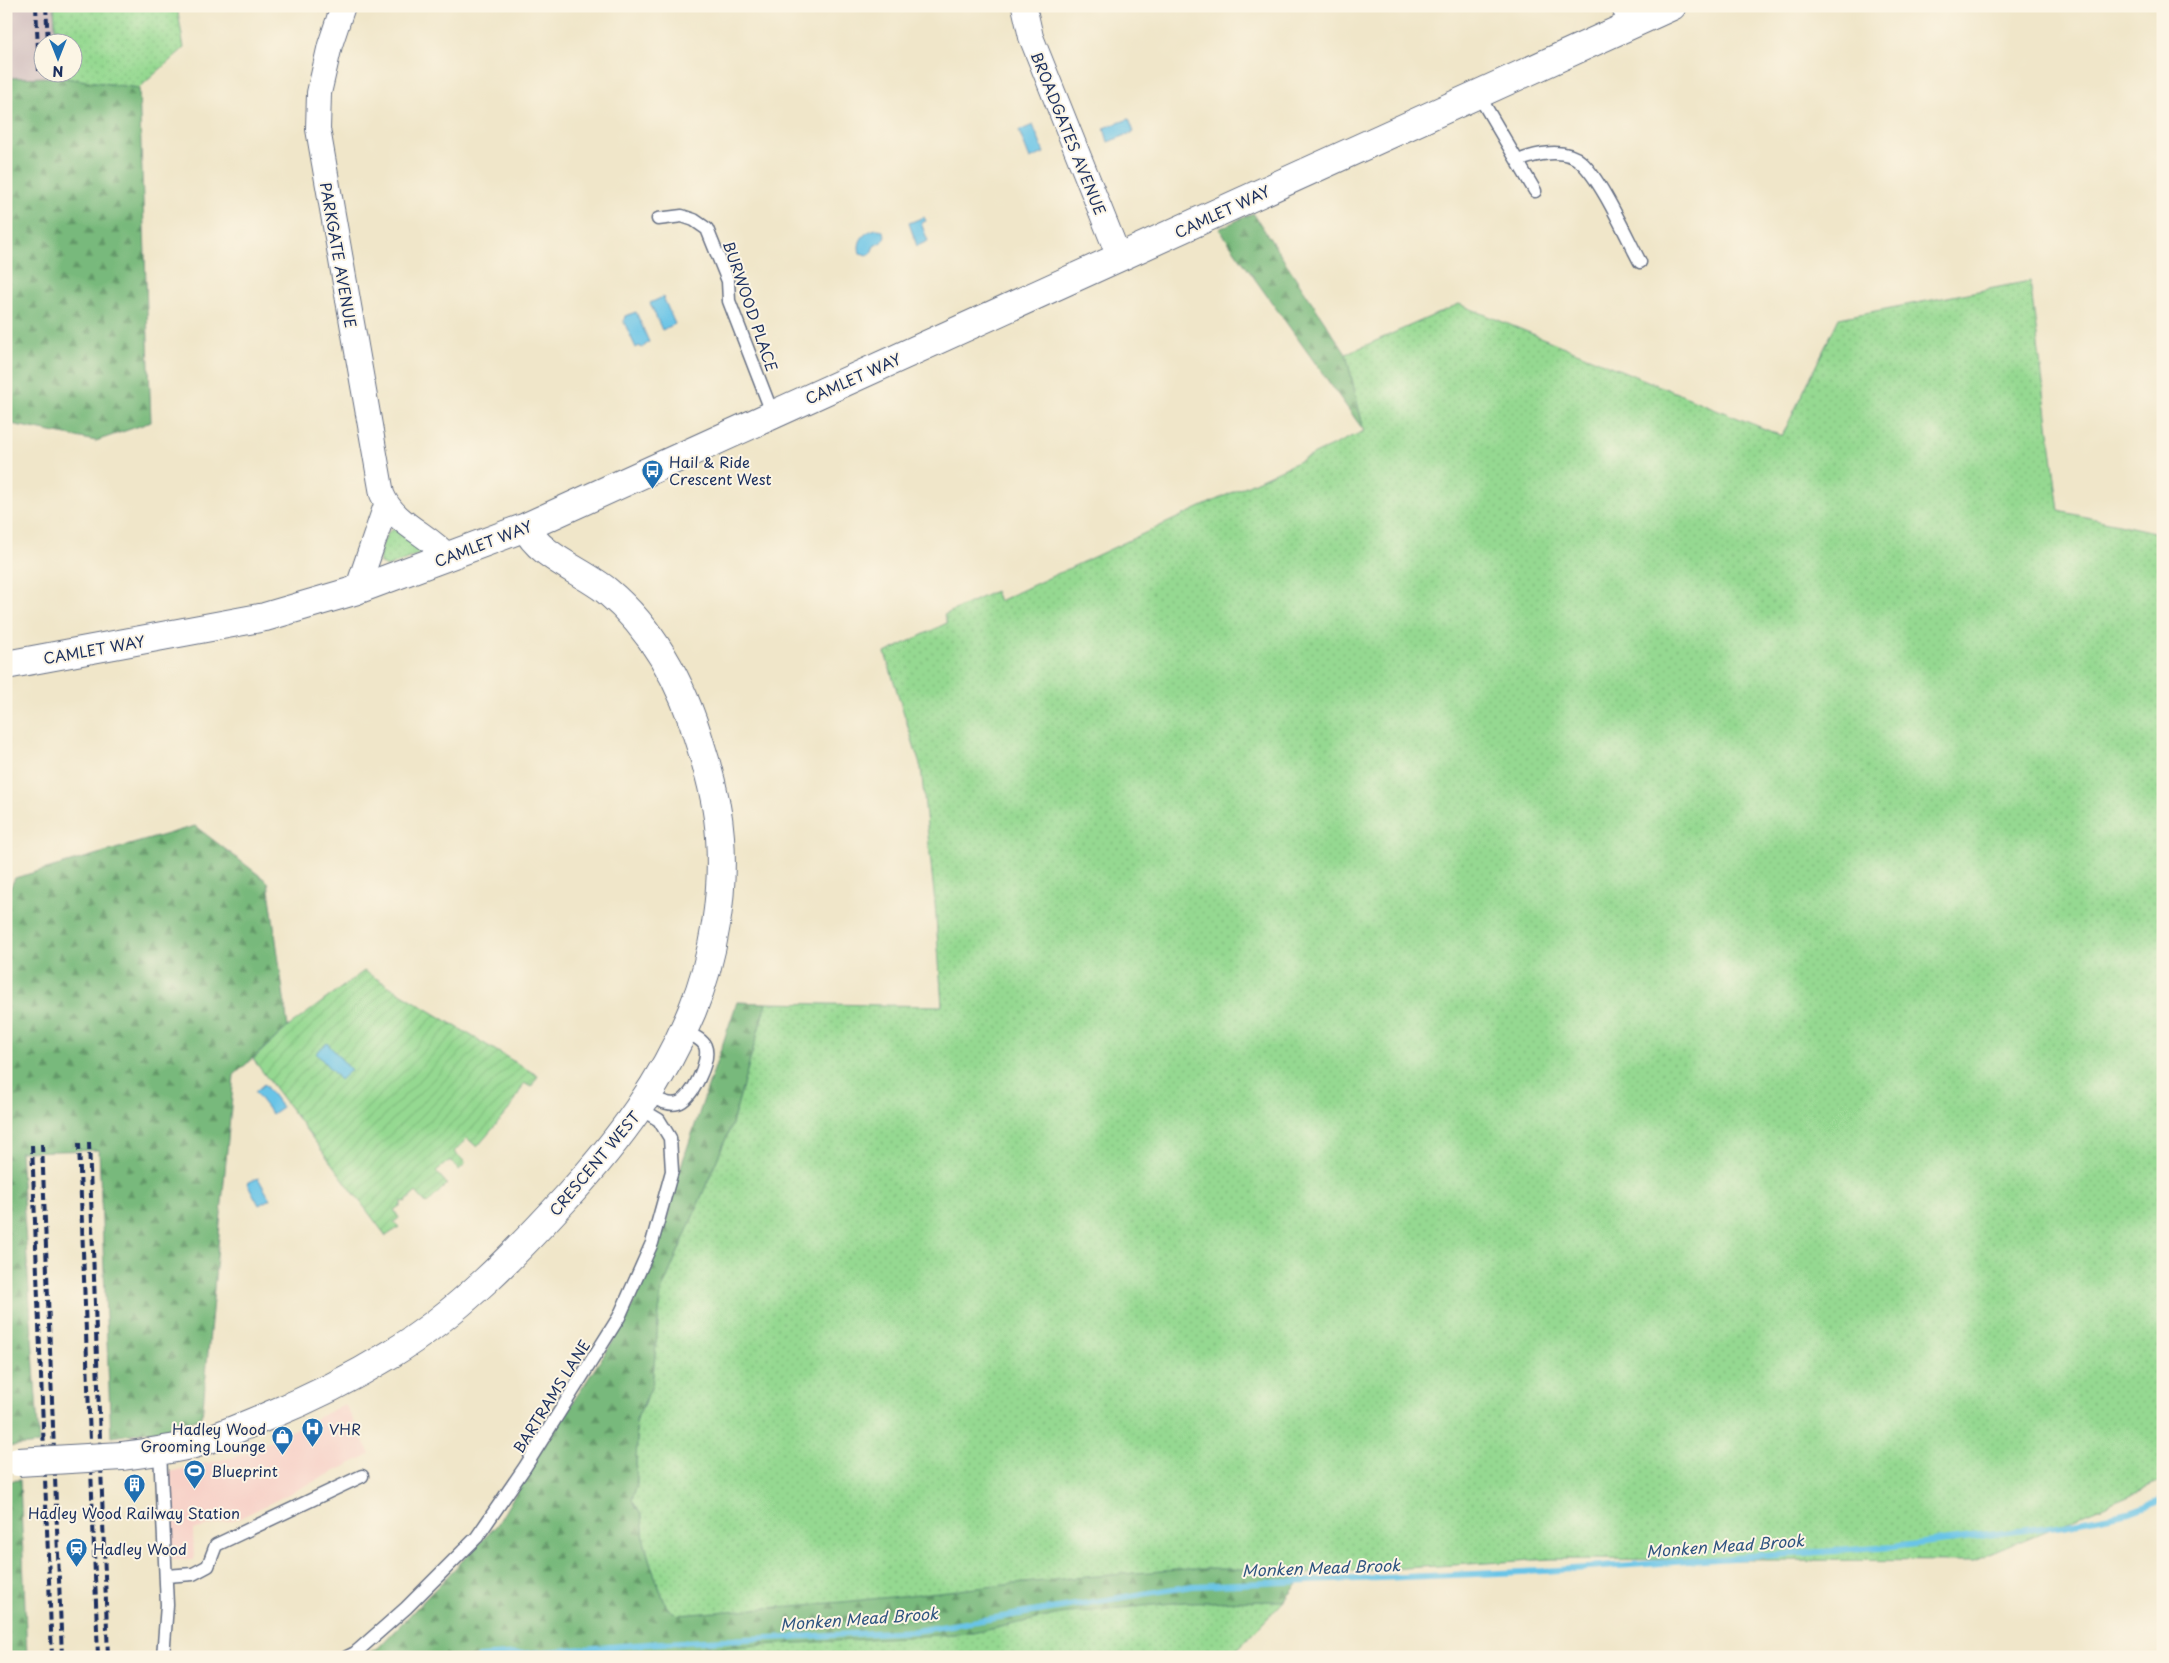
<svg xmlns="http://www.w3.org/2000/svg" width="2169" height="1663" font-family="'Playpen Sans',sans-serif">
<style>
.built{fill:#f7d1c8}
.railway{fill:#d2bfc0}
.grass{fill:url(#grass-dots);stroke:#588478}
.forest{fill:url(#forest-firs);stroke:#4a746c}
.park{fill:url(#park-tufts);stroke:#588478}
.garden{fill:url(#garden-furrows);stroke:#588478}
.water{fill:#69c4e7;stroke:#427aa2}
.lines{fill:none;stroke-linecap:round;stroke-linejoin:round}
.stream{stroke:#69c4e7;stroke-width:6}
.service-casing{stroke:#666f83;stroke-width:15}
.minor-casing{stroke:#666f83;stroke-width:26}
.tertiary-casing{stroke:#666f83;stroke-width:30}
.service{stroke:#fff;stroke-width:12}
.minor{stroke:#fff;stroke-width:24}
.tertiary{stroke:#fff;stroke-width:28}
.rail{stroke:#1b2f5e;stroke-width:4;stroke-dasharray:8 4;stroke-linecap:butt}
.tertiary-bridge-casing{stroke:#666f83;stroke-width:30;stroke-linecap:butt}
.tertiary-bridge{stroke:#fff;stroke-width:28}
.labels{text-anchor:middle;dominant-baseline:central;stroke-width:4;stroke-linejoin:round;paint-order:stroke}
.street-label{font-size:15px;fill:#1b2f5e;stroke:#fcf5e5}
.poi-label{font-size:15px;fill:#1b2f5e;stroke:#fcf5e5;text-anchor:start}
.water-label{font-size:16px;font-style:italic;fill:#2e5480;stroke:#fcf5e5}
</style>
<defs>
<pattern id="grass-dots" width="8" height="8" patternUnits="userSpaceOnUse" patternTransform="scale(1.25)"><rect width="8" height="8" fill="#95d991"/><path d="M2 2h.1M6 6h.1" fill="none" stroke="#80bb7f" stroke-width="1.8" stroke-linecap="round"/></pattern>
<pattern id="forest-firs" width="22" height="20" patternUnits="userSpaceOnUse" patternTransform="scale(1.25)"><rect width="22" height="20" fill="#78b97b"/><path d="M5 1l3.5 6h-7zM16 11l3.5 6h-7z" fill="#629768"/></pattern>
<pattern id="park-tufts" width="24" height="20" patternUnits="userSpaceOnUse" patternTransform="scale(1.25)"><rect width="24" height="20" fill="#95d991"/><path d="M3 7l-1-3M5 7V3M7 7l1-3M15 17l-1-3M17 17v-4M19 17l1-3" fill="none" stroke="#80bb7f"/></pattern>
<pattern id="garden-furrows" width="10" height="10" patternUnits="userSpaceOnUse" patternTransform="scale(1.25)"><rect width="10" height="10" fill="#95d991"/><path d="M-1 1l2-2M0 10L10 0M9 11l2-2" fill="none" stroke="#80bb7f"/></pattern>
</defs>
<rect width="100%" height="100%" fill="#fcf5e5"/>
<filter id="ink" filterUnits="userSpaceOnUse"><feTurbulence type="fractalNoise" baseFrequency=".02" numOctaves="2"/><feDisplacementMap in="SourceGraphic" scale="10" xChannelSelector="R" yChannelSelector="G"/><feConvolveMatrix kernelMatrix="1 2 1 2 8 2 1 2 1" color-interpolation-filters="sRGB"/></filter>
<filter id="wash" filterUnits="userSpaceOnUse"><feTurbulence type="fractalNoise" baseFrequency=".0096" numOctaves="4" result="noise"/><feDisplacementMap in="SourceGraphic" scale="20" xChannelSelector="R" yChannelSelector="G"/><feGaussianBlur stdDeviation="1.12" result="paint"/><feColorMatrix in="noise" values="0 0 0 0 0 0 0 0 0 0 0 0 0 0 0 0 0 1.4 0 .05"/><feComposite in="paint" operator="in"/></filter>
<g filter="url(#wash)">
<rect width="100%" height="100%" fill="#f0e6c9"/>
<path class="built" d="M345,1404l25,50 -130,64 -47,12 1,30h-22l-3,-88 73,-17z"/>
<path class="railway" d="M6,6h48l2,36h-14v30l16,1v4l-52,1z"/>
<path class="grass" d="M54,6h123l7,42 -45,40 -81,-11v-4l14,-1v-30h-16z
M2030,281l29,230 104,23v947l-189,80 -423,-2 -245,15 -22,27 -54,56h-533l-19,-42 -11,-7 -16,-42 -7,-25 -2,-25 -10,-16 5,-16 -1,-20 1,-25 -2,-17 17,-36 9,-94 71,-168 34,-121 176,3 -7,-103 -14,-135 -36,-115 62,-30 -3,-8 51,-24 4,10 365,-170 -18,-77 113,-50 323,132 57,-118z
M392,529h7l24,19 -1,5 -35,14 -7,-4c-2,-11 4,-28 12,-34z"/>
<path class="forest" d="M58,77l81,11 12,334 -55,19 -90,-18v-345z
M1253,213l93,141 18,77 -145,-202z
M195,826l73,56 20,145 -54,48 -32,342 -37,12 -54,8 -12,-287 -79,2 19,292 -33,3v-551l9,-18z
M737,1002l29,1 -34,121 -71,168 -9,94 -17,36 2,17 -1,25 1,20 -5,16 10,17 2,24 7,25 16,42 11,7 164,-13 230,-24 116,-9h96l22,5 -22,27 -100,1 -124,12 -87,19 -279,16 3,8h-33v-5l-94,5h-209l17,-9 119,-123 41,-70 87,-132 28,-66 16,-45 9,-37z
M20,1480l7,177h-21v-176z"/>
<path class="park" d="M664,1652v5h-85z"/>
<path class="garden" d="M364,971l174,105 -7,11 -7,-4 -12,23 -35,41 -10,-9 -13,14 12,11 -7,7 -9,-10 -14,11 11,13 -20,20 -11,-12 -11,10 -3,-1 -1,4 -7,5 5,8 -5,4 5,5 -13,9 -133,-177 35,-32z"/>
<path class="water" d="M1129,119l5,13 -26,10 -4,-14z
M1033,125l11,28 -14,6 -11,-28z
M924,217l2,4 -5,2 7,18 -11,5 -8,-23z
M878,229l4,1 3,5 -2,6 -9,5 -3,7 -4,2 -7,-2c-4,-13 6,-23 18,-24z
M663,297l12,27 -13,6 -12,-27z
M636,312l13,30 -7,6 -3,-2 -3,2 -12,-26 1,-6z
M327,1043l24,27 -11,10 -24,-27z
M264,1084l18,23 -10,7 -17,-22z
M258,1178l12,21 -11,6 -12,-22z"/>
<g class="lines">
<path class="stream" d="M479,1657l182,-14 254,-12 277,-45 351,-15 350,-24 172,-22 65,-13 33,-12"/>
</g>
</g>
<g filter="url(#ink)">
<g class="lines">
<defs>
<path id="service" d="M1478,94l57,97
M1518,161c17,-7 47,-14 63,1 21,19 45,74 59,100
M658,219l24,-3 12,4 13,9 21,52 1,20 44,114
M648,1095c10,4 19,11 30,8 14,-4 33,-43 27,-57 -3,-8 -15,-11 -22,-15
M160,1451l7,154 -4,52
M166,1576l27,-2 15,-8 8,-21 146,-69
M347,1657l8,-4 51,-45 71,-71 48,-70 94,-150 33,-74 20,-72 -2,-33 -11,-18 -20,-12"/>
<path id="minor" d="M343,6l-13,39 -11,48 -1,36 64,365c12,30 47,40 66,63
M1024,6l7,31 88,220
M1623,6l9,18
M357,590l29,-85"/>
<path id="tertiary" d="M6,665l259,-48 92,-27 169,-63 1146,-521
M122,1456c24,-3 49,-6 72,-12 25,-7 49,-18 74,-28 42,-17 84,-38 123,-62 67,-41 124,-100 177,-158 50,-55 95,-114 124,-185 22,-53 32,-117 28,-174 -2,-30 -10,-62 -19,-90 -17,-59 -46,-116 -94,-156 -23,-19 -70,-36 -81,-64"/>
</defs>
<use href="#service" class="service-casing"/>
<use href="#minor" class="minor-casing"/>
<use href="#tertiary" class="tertiary-casing"/>
<use href="#service" class="service"/>
<use href="#minor" class="minor"/>
<use href="#tertiary" class="tertiary"/>
<path class="rail" d="M36,6l3,65
M46,6l2,36
M89,1142l19,515
M79,1143l19,514
M42,1144l20,513
M32,1145l20,512"/>
<defs>
<path id="tertiary-bridge" d="M18,1462l104,-6"/>
</defs>
<use href="#tertiary-bridge" class="tertiary-bridge-casing"/>
<use href="#tertiary-bridge" class="tertiary-bridge"/>
</g>
</g>
<defs>
<symbol id="bus-pin" viewBox="-11 -11 22 30"><path d="M0 17L-7.5 6A9.5 9.5 0 1 1 7.5 6Z" fill="#1f6fb2" stroke="#fcf5e5"/><path d="M-5-6H5V4H4V6H2V4H-2V6H-4V4H-5ZM-3.5-4V0h7V-4ZM-3.5 1.2v1.5H-2V1.2ZM2 1.2v1.5H3.5V1.2Z" fill="#fff"/></symbol>
<symbol id="hospital-pin" viewBox="-11 -11 22 30"><path d="M0 17L-7.5 6A9.5 9.5 0 1 1 7.5 6Z" fill="#1f6fb2" stroke="#fcf5e5"/><path d="M-5-5h3v3.5h4V-5h3V5h-3V1.5h-4V5h-3Z" fill="#fff"/></symbol>
<symbol id="shop-pin" viewBox="-11 -11 22 30"><path d="M0 17L-7.5 6A9.5 9.5 0 1 1 7.5 6Z" fill="#1f6fb2" stroke="#fcf5e5"/><path d="M-5-2.5h2.3a2.7 3.5 0 0 1 5.4 0H5L5.5 6h-11ZM-1.5-2.5h3a1.5 2.3 0 0 0-3 0Z" fill="#fff"/></symbol>
<symbol id="stadium-pin" viewBox="-11 -11 22 30"><path d="M0 17L-7.5 6A9.5 9.5 0 1 1 7.5 6Z" fill="#1f6fb2" stroke="#fcf5e5"/><path d="M0-5a6.5 5 0 1 0 0 10a6.5 5 0 1 0 0-10ZM-3.5-1.8h7v3.6h-7Z" fill="#fff"/></symbol>
<symbol id="building-pin" viewBox="-11 -11 22 30"><path d="M0 17L-7.5 6A9.5 9.5 0 1 1 7.5 6Z" fill="#1f6fb2" stroke="#fcf5e5"/><path d="M-4-6H4V6H1V3H-1V6H-4ZM-2.5-4.3h1.7v1.8h-1.7ZM.8-4.3h1.7v1.8H.8ZM-2.5-1h1.7V.8h-1.7ZM.8-1h1.7V.8H.8Z" fill="#fff"/></symbol>
<symbol id="station-pin" viewBox="-11 -11 22 30"><path d="M0 17L-7.5 6A9.5 9.5 0 1 1 7.5 6Z" fill="#1f6fb2" stroke="#fcf5e5"/><path d="M-3-6H3Q5-6 5-4V2Q5 4 3 4L4.5 6H3L1.5 4h-3L-3 6H-4.5L-3 4Q-5 4-5 2V-4Q-5-6-3-6ZM-3.5-4v3h7v-3ZM-3.5 1v1.5H-2V1ZM2 1v1.5H3.5V1Z" fill="#fff"/></symbol>
</defs>
<g fill-rule="evenodd">
<use href="#bus-pin" x="640" y="458" width="25" height="34"/>
<use href="#hospital-pin" x="300" y="1416" width="25" height="34"/>
<use href="#shop-pin" x="270" y="1424" width="25" height="34"/>
<use href="#stadium-pin" x="182" y="1458" width="25" height="34"/>
<use href="#building-pin" x="122" y="1472" width="25" height="34"/>
<use href="#station-pin" x="64" y="1536" width="25" height="34"/>
</g>
<g class="labels">
<g class="street-label">
<text transform="translate(1069 133) rotate(68)">BROADGATES AVENUE</text>
<text transform="translate(1222 211) rotate(-25)">CAMLET WAY</text>
<text transform="translate(339 255) rotate(80)">PARKGATE AVENUE</text>
<text transform="translate(751 306) rotate(71)">BURWOOD PLACE</text>
<text transform="translate(853 378) rotate(-24)">CAMLET WAY</text>
<text transform="translate(483 543) rotate(-21)">CAMLET WAY</text>
<text transform="translate(94 649) rotate(-10)">CAMLET WAY</text>
<text transform="translate(594 1163) rotate(-50)">CRESCENT WEST</text>
<text transform="translate(551 1396) rotate(-58)">BARTRAMS LANE</text>
</g>
<g class="poi-label">
<text x="669" y="461">Hail &amp; Ride<tspan x="669" dy="17">Crescent West</tspan></text>
<text x="266" y="1428" text-anchor="end">Hadley Wood<tspan x="266" dy="17">Grooming Lounge</tspan></text>
<text x="329" y="1428">VHR</text>
<text x="211" y="1470">Blueprint</text>
<text x="134" y="1512" text-anchor="middle">Hadley Wood Railway Station</text>
<text x="93" y="1548">Hadley Wood</text>
</g>
<g class="water-label">
<text transform="translate(1725 1545) rotate(-4)">Monken Mead Brook</text>
<text transform="translate(1321 1567) rotate(-2)">Monken Mead Brook</text>
<text transform="translate(859 1618) rotate(-4)">Monken Mead Brook</text>
</g>
</g>
<rect width="2169" height="1663" fill="none" stroke="#fcf5e5" stroke-width="25"/>
<g transform="translate(58 58) rotate(180)"><circle r="24" fill="#fcf5e5" stroke="#a2a6af"/>
<path d="M0-4L9 19L0 12L-9 19Z" fill="#1f6fb2"/>
<text y="-8" font-size="14" font-weight="bold" text-anchor="middle" fill="#1b2f5e">N</text>
</g>
</svg>
